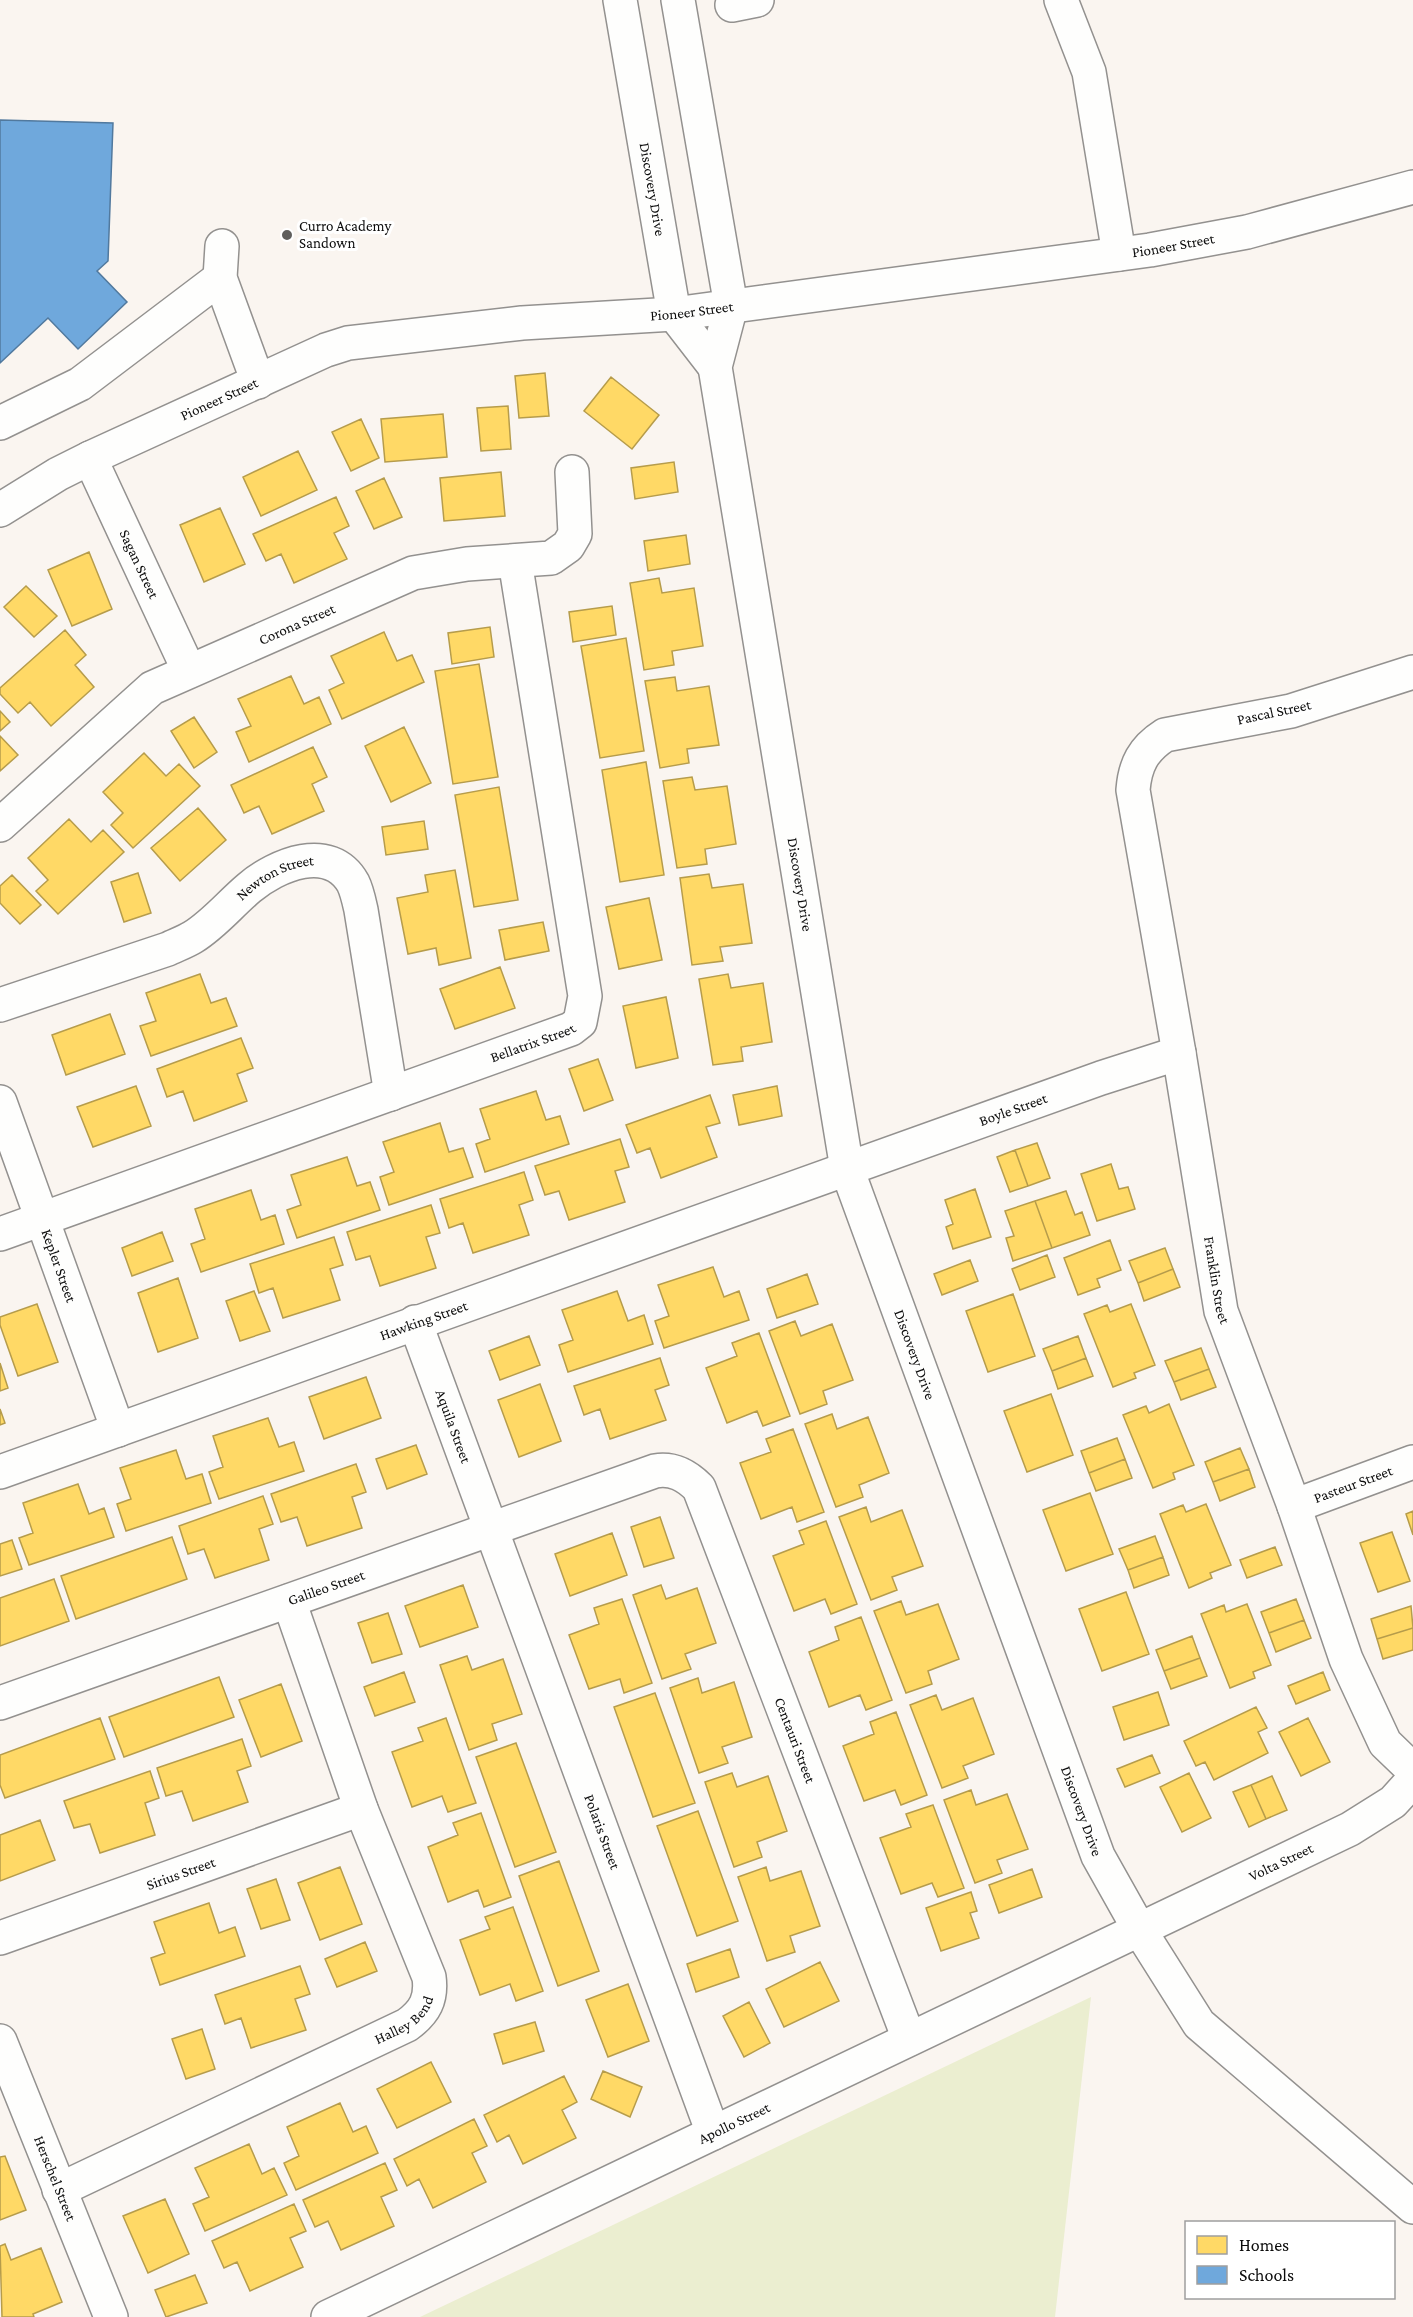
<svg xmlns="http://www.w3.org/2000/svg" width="1413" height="2317" font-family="'Crimson Pro',serif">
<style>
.green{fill:#ebeed0}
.homes{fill:#ffd966;stroke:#b69c4b;stroke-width:1.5}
.schools{fill:#6fa8dc;stroke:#51799e;stroke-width:1.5}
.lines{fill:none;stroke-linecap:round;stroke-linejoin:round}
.minor-casing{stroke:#93918f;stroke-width:36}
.minor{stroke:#fefefd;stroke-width:33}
.poi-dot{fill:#5f5e5c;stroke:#fff;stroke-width:2}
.labels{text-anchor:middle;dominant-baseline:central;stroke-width:6;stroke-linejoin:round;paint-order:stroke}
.street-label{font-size:15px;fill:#0c0c0c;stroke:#fff}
.poi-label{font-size:15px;fill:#0c0c0c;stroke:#fff;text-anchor:start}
</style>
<rect width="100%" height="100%" fill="#faf5f0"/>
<path class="green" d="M1091,1997l-36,320h-635z"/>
<path class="homes" d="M545,373l4,43 -30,2 -4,-42z
M611,377l48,38 -27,34 -48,-38z
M508,406l3,43 -30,2 -4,-43z
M443,414l4,43 -62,5 -4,-43z
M361,419l18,39 -28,13 -19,-39z
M298,451l19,39 -56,26 -18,-39z
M674,462l4,30 -43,7 -4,-31z
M501,472l4,44 -61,5 -4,-43z
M384,478l18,39 -28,12 -18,-38z
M336,497l13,29 -15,7 13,26 -53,24 -13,-29 -15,7 -13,-27z
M220,508l25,56 -41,18 -24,-57z
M686,535l4,29 -42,7 -4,-30z
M89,552l23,57 -40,17 -24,-56z
M659,578l3,15 32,-5 9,58 -31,5 2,14 -30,5 -14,-87z
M26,586l31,30 -23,21 -30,-30z
M612,606l4,29 -43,7 -4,-30z
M490,627l4,30 -42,7 -4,-31z
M65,630l21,25 -11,10 19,22 -43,39 -21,-24 -12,11 -18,-19v-6z
M384,632l13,29 15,-6 12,27 -82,37 -13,-29 15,-7 -13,-27z
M626,638l18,113 -44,7 -19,-112z
M479,664l19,113 -45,7 -18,-113z
M291,676l13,28 15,-7 12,27 -82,38 -13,-30 15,-6 -13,-27z
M675,677l2,14 32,-5 10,59 -32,4 2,14 -29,5 -15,-87z
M0,711l10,11 -10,9z
M194,717l23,35 -23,16 -23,-37z
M404,727l27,56 -40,19 -26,-56z
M0,736l18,19 -18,16z
M313,747l14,30 -15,7 12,27 -52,23 -13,-28 -15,7 -13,-28z
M144,753l22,23 13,-12 21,22 -67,62 -22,-23 12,-12 -20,-21z
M646,762l18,113 -44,7 -18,-112z
M692,777l3,13 32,-4 9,58 -31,5 2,15 -30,4 -14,-87z
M499,787l19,113 -44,7 -19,-112z
M198,808l28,32 -46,41 -29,-33z
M69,819l22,23 12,-12 21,22 -66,62 -22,-23 12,-11 -20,-22z
M424,821l4,28 -42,6 -4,-28z
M455,870l16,88 -32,7 -3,-17 -28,6 -11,-56 31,-6 -3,-17z
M138,873l13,40 -27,9 -13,-40z
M709,874l3,14 31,-4 9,59 -32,4 3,14 -31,4 -12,-87z
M12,875l29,30 -21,19 -20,-21v-17z
M649,898l13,62 -43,9 -13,-62z
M543,922l6,29 -44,9 -6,-30z
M500,967l15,41 -60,21 -15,-40z
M200,974l11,29 15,-5 11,28 -86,30 -11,-30 16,-5 -10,-28z
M728,974l3,14 32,-5 9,59 -31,5 2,14 -30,4 -14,-86z
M666,997l12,61 -42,10 -13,-62z
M110,1014l15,40 -59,21 -14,-40z
M241,1038l12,30 -16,6 10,27 -53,20 -11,-30 -16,6 -10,-28z
M598,1059l15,41 -29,11 -15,-42z
M136,1086l15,40 -58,21 -16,-40z
M777,1086l5,30 -43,9 -6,-30z
M536,1091l10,29 14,-4 9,28 -84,28 -9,-28 14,-5 -10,-30z
M710,1095l10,28 -14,4 11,30 -56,21 -11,-30 -13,5 -11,-28z
M440,1123l9,29 14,-4 10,29 -84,28 -9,-28 14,-5 -11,-30z
M620,1139l9,28 -14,4 10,31 -56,18 -10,-29 -14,4 -10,-29z
M1037,1143l13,35 -22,8 -13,-36z
M1015,1150l13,36 -18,6 -13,-35z
M347,1157l10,29 13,-4 10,28 -83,28 -10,-28 14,-5 -10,-30z
M1111,1164l8,25 9,-2 7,22 -38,12 -16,-47z
M524,1172l9,28 -14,5 10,30 -56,18 -10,-30 -14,5 -9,-29z
M975,1189l16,48 -38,12 -7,-22 7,-3 -8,-24z
M251,1190l10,30 14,-5 9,29 -83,28 -10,-28 14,-5 -10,-30z
M1066,1191l9,24 7,-3 8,23 -38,13 -17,-47z
M1035,1201l17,47 -39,13 -7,-23 8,-2 -9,-25z
M431,1205l9,28 -14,4 10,31 -56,18 -10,-30 -14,4 -9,-28z
M162,1232l11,29 -41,15 -10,-28z
M334,1237l9,28 -13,4 10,31 -57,18 -10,-30 -14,5 -9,-29z
M1110,1240l11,30 -24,9 3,8 -22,8 -14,-37z
M1165,1248l8,21 -35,14 -9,-22z
M1047,1255l8,22 -35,13 -8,-21z
M970,1260l8,21 -36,14 -8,-21z
M713,1267l11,30 15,-6 10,29 -85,28 -9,-27 14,-5 -11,-31z
M1173,1269l7,18 -36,14 -6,-18z
M807,1274l11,30 -41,14 -10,-29z
M178,1278l20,60 -40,14 -20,-59z
M254,1291l16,40 -30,10 -14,-40z
M617,1291l11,30 16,-6 9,29 -85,28 -9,-27 14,-5 -11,-30z
M1013,1294l22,62 -47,16 -22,-61z
M37,1304l21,58 -40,14 -18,-51v-8z
M1131,1304l24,61 -21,8 2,5 -23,9 -29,-73 23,-9 3,7z
M795,1321l6,15 31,-12 21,56 -30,11 4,13 -27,10 -31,-83z
M759,1333l31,83 -27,10 -6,-15 -30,12 -21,-55 31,-12 -5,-13z
M529,1336l11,29 -40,15 -11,-29z
M1078,1336l8,22 -34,13 -9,-22z
M1201,1348l8,21 -35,13 -9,-21z
M660,1358l9,27 -14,5 11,30 -56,19 -10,-30 -16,6 -10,-29z
M1086,1358l7,18 -35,13 -6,-18z
M0,1363l8,25 -8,3z
M1209,1369l7,18 -35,13 -7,-18z
M366,1377l15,41 -57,21 -15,-42z
M540,1384l21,57 -42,16 -21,-57z
M1051,1394l22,61 -46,17 -23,-61z
M1169,1404l25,61 -21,8 2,6 -22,9 -30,-73 23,-9 3,7z
M0,1409l5,14 -5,2z
M832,1414l5,15 31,-12 21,56 -30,12 4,12 -27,10 -31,-83z
M268,1418l11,29 15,-5 10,29 -85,28 -10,-27 14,-5 -10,-31z
M793,1429l31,83 -27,10 -5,-15 -31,12 -21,-56 31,-11 -5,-13z
M1117,1438l8,21 -36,14 -8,-22z
M416,1445l11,29 -40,15 -11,-30z
M1240,1448l9,21 -36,13 -8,-20z
M176,1450l10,29 16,-5 9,29 -85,28 -9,-27 14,-5 -11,-31z
M1125,1459l7,19 -36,13 -7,-18z
M356,1464l10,28 -14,5 10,31 -55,18 -10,-29 -16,5 -10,-28z
M1249,1469l6,18 -35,14 -7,-19z
M78,1484l11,30 15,-6 10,29 -85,28 -10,-27 14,-5 -10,-30z
M1090,1493l23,61 -47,17 -23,-61z
M263,1496l10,28 -14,5 10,31 -54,18 -11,-29 -16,5 -9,-28z
M1206,1504l25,61 -21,8 2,5 -23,10 -29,-74 23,-9 3,7z
M866,1507l5,15 31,-12 21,56 -31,11 5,13 -26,10 -32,-83z
M1413,1511v24l-7,-21z
M660,1517l14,41 -30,9 -13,-40z
M826,1521l31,83 -26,10 -6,-15 -31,12 -21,-55 31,-12 -5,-13z
M1392,1532l18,49 -32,11 -18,-49z
M612,1533l15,42 -57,21 -15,-42z
M1155,1536l8,21 -35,13 -9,-21z
M172,1537l15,42 -111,40 -15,-43z
M12,1540l10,29 -22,7v-32z
M1275,1547l7,18 -35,13 -7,-18z
M1163,1557l6,18 -35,13 -6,-18z
M54,1579l15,42 -69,25v-48z
M463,1585l15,42 -58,20 -15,-41z
M661,1585l5,14 31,-11 19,55 -31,11 6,15 -29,10 -29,-84z
M1126,1592l23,62 -47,17 -23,-62z
M622,1599l30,84 -28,10 -4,-14 -31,10 -20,-54 30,-11 -5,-16z
M1296,1599l8,21 -35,13 -8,-21z
M901,1601l5,14 32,-11 21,55 -31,12 4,13 -26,9 -32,-82z
M1247,1604l24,61 -18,7 2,6 -25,10 -29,-74 23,-9 2,7z
M1411,1606l2,22 -36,11 -6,-20z
M388,1613l14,41 -30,9 -14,-40z
M861,1617l31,83 -26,10 -6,-15 -31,12 -20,-55 30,-12 -4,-13z
M1304,1620l7,18 -35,14 -7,-19z
M1413,1628v22l-30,9 -6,-20z
M1192,1636l8,22 -36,13 -8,-21z
M467,1656l5,14 31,-11 19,55 -30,10 5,16 -28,10 -29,-85z
M1200,1658l7,18 -36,13 -7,-18z
M404,1672l11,30 -40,14 -11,-29z
M1323,1672l7,18 -34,14 -8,-18z
M219,1677l15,40 -110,40 -15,-40z
M698,1678l4,15 32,-11 18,55 -30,10 6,16 -29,10 -29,-85z
M281,1684l21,57 -41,16 -22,-57z
M1158,1692l11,33 -45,15 -11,-33z
M655,1693l40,110 -42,14 -39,-110z
M936,1695l6,15 31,-12 21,56 -31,12 5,12 -26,10 -32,-83z
M1256,1707l11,21 -9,4 10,21 -54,27 -9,-18 -9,4 -12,-25z
M896,1712l31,83 -26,10 -6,-15 -31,11 -21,-55 31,-12 -4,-12z
M100,1718l15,41 -110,39 -5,-13v-30z
M446,1718l30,85 -28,9 -6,-16 -30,11 -20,-55 31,-11 -5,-13z
M1308,1718l22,44 -29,14 -22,-44z
M242,1739l9,27 -14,5 11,31 -55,19 -11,-30 -16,5 -9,-28z
M516,1743l40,109 -41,15 -39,-110z
M1152,1755l8,18 -35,14 -8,-18z
M150,1771l9,27 -14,5 10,32 -55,18 -10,-29 -16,4 -10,-27z
M732,1773l5,14 31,-11 19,55 -30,11 5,15 -28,10 -29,-85z
M1189,1773l22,45 -29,14 -22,-45z
M1272,1776l15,34 -21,9 -15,-34z
M1251,1785l15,34 -17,8 -16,-35z
M971,1790l5,15 31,-11 21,55 -31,11 5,13 -27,10 -31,-83z
M933,1805l31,83 -26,9 -6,-14 -31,11 -21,-56 31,-11 -5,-13z
M698,1811l40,110 -41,15 -40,-110z
M481,1813l30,84 -27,10 -6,-17 -30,12 -20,-55 30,-12 -5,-12z
M40,1820l15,40 -55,21v-46z
M559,1861l40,110 -41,15 -39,-110z
M340,1867l22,57 -42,16 -22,-57z
M766,1867l4,14 31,-10 19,55 -30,10 5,16 -28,9 -29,-84z
M1032,1869l10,28 -43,16 -10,-28z
M276,1879l14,41 -29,9 -14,-40z
M971,1892l6,19 -7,2 9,25 -38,13 -15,-43z
M209,1903l10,30 16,-6 10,29 -85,29 -9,-27 14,-5 -11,-31z
M513,1907l30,84 -27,10 -6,-17 -30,11 -20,-55 30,-11 -5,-12z
M365,1942l12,29 -40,16 -12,-28z
M730,1949l9,28 -43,15 -9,-28z
M820,1962l19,39 -55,26 -18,-38z
M300,1966l10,28 -15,5 11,31 -55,18 -10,-30 -16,6 -10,-29z
M628,1984l21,57 -41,16 -22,-57z
M749,2002l21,41 -26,14 -21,-41z
M535,2022l9,29 -41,13 -9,-30z
M202,2029l13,40 -29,10 -14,-40z
M431,2062l20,40 -54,26 -20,-39z
M603,2071l39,16 -12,30 -39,-18z
M564,2076l13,26 -15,8 14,28 -53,26 -14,-29 -12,7 -13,-27z
M340,2103l13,29 13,-6 12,27 -82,37 -12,-27 15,-7 -12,-29z
M474,2119l13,27 -15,7 14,29 -53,26 -14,-29 -12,7 -13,-27z
M249,2144l13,30 12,-6 13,27 -82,36 -12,-27 16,-7 -14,-29z
M5,2156l21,54 -26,10v-63z
M385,2163l12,27 -16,7 13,29 -53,24 -13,-29 -13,6 -12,-27z
M165,2199l24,55 -41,19 -25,-57z
M294,2204l12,27 -16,7 13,29 -53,24 -13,-29 -13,6 -12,-27z
M5,2244l6,16 30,-12 21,54 -29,12 1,3h-32l-2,-71z
M195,2275l12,28 -41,14 -11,-27z"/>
<path class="schools" d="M0,120l113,3 -5,138 -11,10 30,31 -49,47 -30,-31 -48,45z"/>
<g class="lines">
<defs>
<g id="minor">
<path id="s1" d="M620,0l54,314 41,53"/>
<path id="s2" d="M678,0l53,306 -16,61 132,802 251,687 41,73 60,95 214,183"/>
<path d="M1061,0l28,72 30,182"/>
<path d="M732,5l25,-5"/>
<path d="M222,246l-2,32 38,104"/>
<path d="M0,423l80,-39 140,-106"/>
<path id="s3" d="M90,458l99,213"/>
<path id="s4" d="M0,510l58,-36 32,-16 236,-108 22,-7 174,-20 152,-9 476,-64 97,-18 166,-45"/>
<path id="s5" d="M1413,672l-122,39 -126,24c-22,14 -30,30 -32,55l46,263 42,258 73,195 52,153 39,84 28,27"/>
<path id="s6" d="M0,825l152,-137 261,-115 54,-9 84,-6 17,-12 7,-12 -3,-62"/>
<path id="s7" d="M0,1005l168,-56c8,-4 17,-7 25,-12 21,-13 37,-33 56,-49 27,-23 81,-46 104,-5 4,8 6,18 8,27l30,184"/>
<path id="s8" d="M0,1102l118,328"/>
<path id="s9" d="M0,1234l571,-205 9,-7 5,-26 -70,-435"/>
<path id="s10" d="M415,1322l298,811"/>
<path id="s11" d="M0,1472l1101,-394 78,-25"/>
<path id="s12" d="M1294,1506l119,-44"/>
<path id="s13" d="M0,1703l655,-232c18,-3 31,4 44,17l210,551"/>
<path id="s14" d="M0,1938l361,-129"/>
<path id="s15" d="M0,2041l111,276"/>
<path id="s16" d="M59,2190l348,-165c18,-13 25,-26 22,-48l-68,-168 -72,-208"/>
<path id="s17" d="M328,2317l1022,-488 43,-27 20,-22"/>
</g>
</defs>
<use href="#minor" class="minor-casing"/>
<use href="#minor" class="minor"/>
</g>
<circle class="poi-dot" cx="287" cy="235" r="6"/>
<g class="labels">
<g class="street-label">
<text stroke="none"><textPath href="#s1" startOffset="192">Discovery Drive</textPath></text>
<text stroke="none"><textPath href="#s4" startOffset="1218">Pioneer Street</textPath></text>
<text stroke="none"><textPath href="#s4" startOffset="732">Pioneer Street</textPath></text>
<text stroke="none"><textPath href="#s4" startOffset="246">Pioneer Street</textPath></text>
<text stroke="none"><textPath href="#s3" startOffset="117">Sagan Street</textPath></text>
<text stroke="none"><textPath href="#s6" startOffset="363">Corona Street</textPath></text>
<text transform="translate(1274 712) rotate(-12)">Pascal Street</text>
<text stroke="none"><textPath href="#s7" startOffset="308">Newton Street</textPath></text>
<text stroke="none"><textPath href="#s2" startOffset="898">Discovery Drive</textPath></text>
<text stroke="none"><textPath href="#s9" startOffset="566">Bellatrix Street</textPath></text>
<text stroke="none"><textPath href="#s11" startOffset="1076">Boyle Street</textPath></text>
<text stroke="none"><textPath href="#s8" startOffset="174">Kepler Street</textPath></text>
<text stroke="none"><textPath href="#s5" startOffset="820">Franklin Street</textPath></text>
<text stroke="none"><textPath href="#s11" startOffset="450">Hawking Street</textPath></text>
<text stroke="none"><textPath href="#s2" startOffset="1384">Discovery Drive</textPath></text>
<text stroke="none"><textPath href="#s10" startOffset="111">Aquila Street</textPath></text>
<text stroke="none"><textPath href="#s12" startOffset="63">Pasteur Street</textPath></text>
<text stroke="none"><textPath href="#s13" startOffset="346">Galileo Street</textPath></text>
<text stroke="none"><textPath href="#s13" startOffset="1014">Centauri Street</textPath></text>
<text stroke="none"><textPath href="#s2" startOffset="1870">Discovery Drive</textPath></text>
<text stroke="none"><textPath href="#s10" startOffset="543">Polaris Street</textPath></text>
<text stroke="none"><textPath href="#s17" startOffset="1056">Volta Street</textPath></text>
<text stroke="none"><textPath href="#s14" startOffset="192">Sirius Street</textPath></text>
<text stroke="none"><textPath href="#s16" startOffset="386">Halley Bend</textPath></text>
<text stroke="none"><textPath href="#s17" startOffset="450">Apollo Street</textPath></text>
<text stroke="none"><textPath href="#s15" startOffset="148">Herschel Street</textPath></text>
</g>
<g class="poi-label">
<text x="299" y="226">Curro Academy<tspan x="299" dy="17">Sandown</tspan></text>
</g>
</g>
<rect x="1185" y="2221" width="210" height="78" fill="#ffffff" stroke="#9e9e9e" stroke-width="1.5"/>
<rect x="1197" y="2236" width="30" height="18" fill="#ffd966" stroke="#9e9e9e" stroke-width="1.5"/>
<text x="1239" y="2251" font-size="18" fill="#0c0c0c">Homes</text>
<rect x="1197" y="2266" width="30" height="18" fill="#6fa8dc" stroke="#9e9e9e" stroke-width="1.5"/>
<text x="1239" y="2281" font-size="18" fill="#0c0c0c">Schools</text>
</svg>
